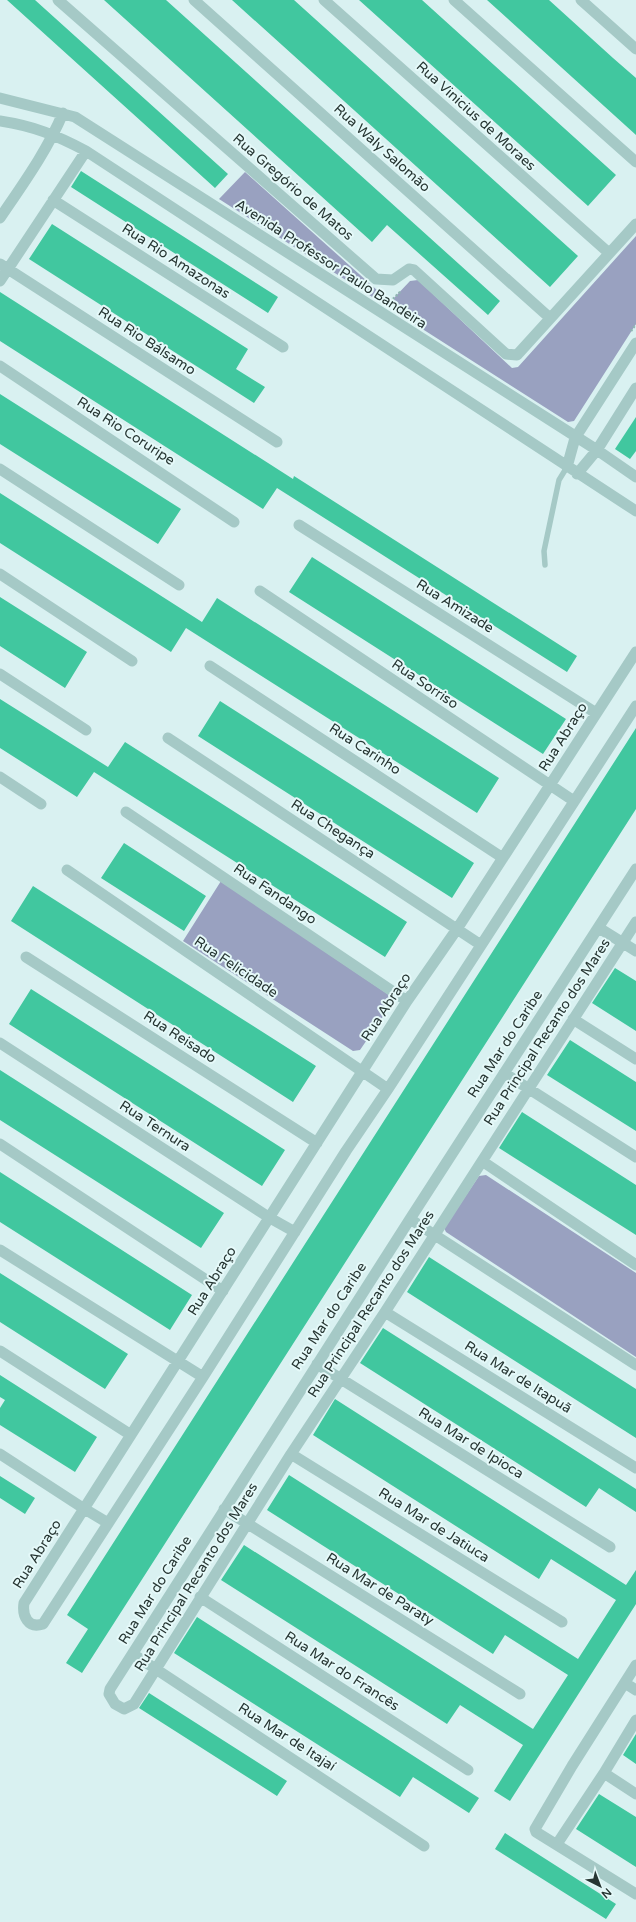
<svg xmlns="http://www.w3.org/2000/svg" width="636" height="1922" font-family="'Varela Round',sans-serif">
<style>
.green{fill:#99a1c0}
.building{fill:#41c79f}
.lines{fill:none;stroke-linecap:round;stroke-linejoin:round}
.path{stroke:#8fb5b1;stroke-width:2.5;stroke-dasharray:2 2;stroke-linecap:butt}
.lane{stroke:#a5c9c6;stroke-width:5.5}
.street{stroke:#a5c9c6;stroke-width:11}
.labels{text-anchor:middle;dominant-baseline:central;stroke-width:4;stroke-linejoin:round;paint-order:stroke}
.street-label{font-size:14px;fill:#263532;stroke:#e5f9f9}
</style>
<rect width="100%" height="100%" fill="#d9f1f1"/>
<path class="green" d="M245,172l142,127h6l17,-18 8,-1 94,88 6,-1 118,-131v88l-62,97 -6,1 -349,-223z
M221,881l174,118 -35,51 -7,1 -170,-110z
M486,1175l150,98v84l-190,-125 -2,-4 35,-52z"/>
<path class="building" d="M7,0h28l193,174 -13,14z
M104,0h62l334,301 -12,14 -101,-90 -15,17z
M232,0h62l284,256 -28,31z
M359,0h63l194,175 -28,31z
M487,0h62l64,58 23,20v57z
M81,171l197,126 -10,16 -197,-126z
M52,224l196,125 -12,20 29,18 -11,16 -225,-144z
M0,292l293,187 1,-3 283,180 -10,16 -290,-184 -14,21 -263,-168z
M0,394l181,115 -23,35 -158,-100z
M636,417v34l-6,8 -15,-10z
M0,493l202,129 15,-24 282,180 -22,35 -291,-185 -15,24 -171,-109z
M312,557l254,162 -23,35 -254,-162z
M0,597l87,55 -22,36 -65,-42z
M0,699l108,68 17,-25 282,180 -22,35 -291,-185 -17,25 -77,-49z
M220,701l254,162 -22,35 -254,-162z
M636,728v81l-554,864 -16,-10 22,-34 -21,-14z
M124,843l82,53 -22,35 -83,-53z
M33,886l283,180 -23,36 -282,-181z
M615,968l21,13v50l-44,-28z
M31,989l254,161 -23,36 -253,-162z
M570,1040l66,42v49l-89,-56z
M0,1070l224,143 -23,35 -201,-128z
M522,1112l114,73v50l-137,-87z
M0,1172l192,123 -22,35 -170,-108z
M429,1257l207,132v49l-229,-146z
M0,1273l128,81 -23,35 -105,-67z
M383,1328l253,161v23l-37,-24 -13,19 -226,-144z
M0,1375l97,62 -22,35 -75,-47v-17l5,-8 -5,-3z
M335,1399l291,186 10,-15v34l-126,197 -16,-10 29,-46 -63,-40 -13,19 -226,-144 23,-35 289,184 35,-54 -63,-40 -12,19 -226,-144 22,-35 289,184 38,-59 -65,-41 -12,20 -226,-144z
M0,1476l35,22 -10,16 -25,-16z
M197,1617l282,181 -10,15 -56,-36 -13,20 -226,-144z
M149,1693l138,88 -10,15 -138,-88z
M636,1734v30l-13,-9z
M599,1794l37,23v50l-60,-38z
M505,1833l111,71 -10,15 -111,-70z"/>
<g class="lines">
<path class="path" d="M380,292l7,7h6l8,-8
M631,331l5,-7"/>
<path class="lane" d="M545,565l-1,-14 15,-71 8,-13"/>
<path class="street" d="M58,0l318,279 17,1 16,-11 5,1 92,84 11,1 119,-131
M194,0l356,318
M324,0l285,253
M454,0l182,162
M581,0l55,49
M0,98l75,19 522,333 39,27
M0,121c33,5 56,14 86,30l550,360
M53,200l230,147
M0,218c23,-34 47,-67 63,-105
M0,264l277,178
M0,281l86,-130
M0,366l234,156
M567,467l8,-29 61,-95
M0,469l179,116
M577,474l20,-24 39,-62
M299,525l297,188
M0,574l132,87
M260,591l314,210
M636,652l-179,277 -50,72 -383,602c-2,13 4,26 19,21l160,-247 143,-226 42,-62 248,-383
M210,666l293,192
M0,674l86,56
M168,738l313,207
M0,777l41,27
M126,812l281,189
M636,869l-226,350 -300,470 -1,5 6,10 9,5 10,-5 157,-250 94,-142 251,-390
M67,870l321,219
M599,928l37,23
M26,957l291,186
M573,1019l63,40
M0,1043l270,175 25,14
M504,1073l132,84
M0,1144l223,147
M482,1161l154,104
M410,1219l226,146
M0,1250l203,127
M385,1312l251,156
M0,1351l131,84
M317,1364l293,183
M0,1454l83,54 25,15
M291,1454l271,168
M224,1509l296,185
M200,1597l268,173
M133,1654l291,192
M636,1665l-64,101 -37,63 1,3 100,62
M625,1683l11,7
M604,1773l32,21
M557,1844l47,-71 32,-53"/>
</g>
<g class="labels">
<g class="street-label">
<text transform="translate(476 116) rotate(42)">Rua Vinicius de Moraes</text>
<text transform="translate(382 148) rotate(42)">Rua Waly Salomão</text>
<text transform="translate(293 187) rotate(41)">Rua Gregório de Matos</text>
<text transform="translate(176 261) rotate(33)">Rua Rio Amazonas</text>
<text transform="translate(331 264) rotate(33)">Avenida Professor Paulo Bandeira</text>
<text transform="translate(147 341) rotate(33)">Rua Rio Bálsamo</text>
<text transform="translate(126 431) rotate(33)">Rua Rio Coruripe</text>
<text transform="translate(455 606) rotate(32)">Rua Amizade</text>
<text transform="translate(425 684) rotate(34)">Rua Sorriso</text>
<text transform="translate(563 737) rotate(-58)">Rua Abraço</text>
<text transform="translate(365 749) rotate(33)">Rua Carinho</text>
<text transform="translate(333 829) rotate(33)">Rua Chegança</text>
<text transform="translate(275 894) rotate(34)">Rua Fandango</text>
<text transform="translate(236 967) rotate(34)">Rua Felicidade</text>
<text transform="translate(386 1007) rotate(-57)">Rua Abraço</text>
<text transform="translate(547 1032) rotate(-57)">Rua Principal Recanto dos Mares</text>
<text transform="translate(180 1037) rotate(33)">Rua Reisado</text>
<text transform="translate(505 1044) rotate(-57)">Rua Mar do Caribe</text>
<text transform="translate(155 1126) rotate(33)">Rua Ternura</text>
<text transform="translate(212 1281) rotate(-58)">Rua Abraço</text>
<text transform="translate(371 1304) rotate(-57)">Rua Principal Recanto dos Mares</text>
<text transform="translate(329 1316) rotate(-57)">Rua Mar do Caribe</text>
<text transform="translate(518 1377) rotate(32)">Rua Mar de Itapuã</text>
<text transform="translate(471 1443) rotate(32)">Rua Mar de Ipioca</text>
<text transform="translate(434 1525) rotate(32)">Rua Mar de Jatiuca</text>
<text transform="translate(37 1554) rotate(-58)">Rua Abraço</text>
<text transform="translate(196 1577) rotate(-58)">Rua Principal Recanto dos Mares</text>
<text transform="translate(380 1589) rotate(32)">Rua Mar de Paraty</text>
<text transform="translate(155 1590) rotate(-58)">Rua Mar do Caribe</text>
<text transform="translate(342 1671) rotate(33)">Rua Mar do Francês</text>
<text transform="translate(287 1737) rotate(33)">Rua Mar de Itajaí</text>
</g>
</g>
<g transform="translate(600 1886) rotate(138)" stroke="#e5f9f9" stroke-width="3" paint-order="stroke">
<path d="M0-3L7 15L0 10L-7 15Z" fill="#263532"/>
<text y="-6" font-size="11" font-weight="bold" text-anchor="middle" fill="#263532">N</text>
</g>
</svg>
